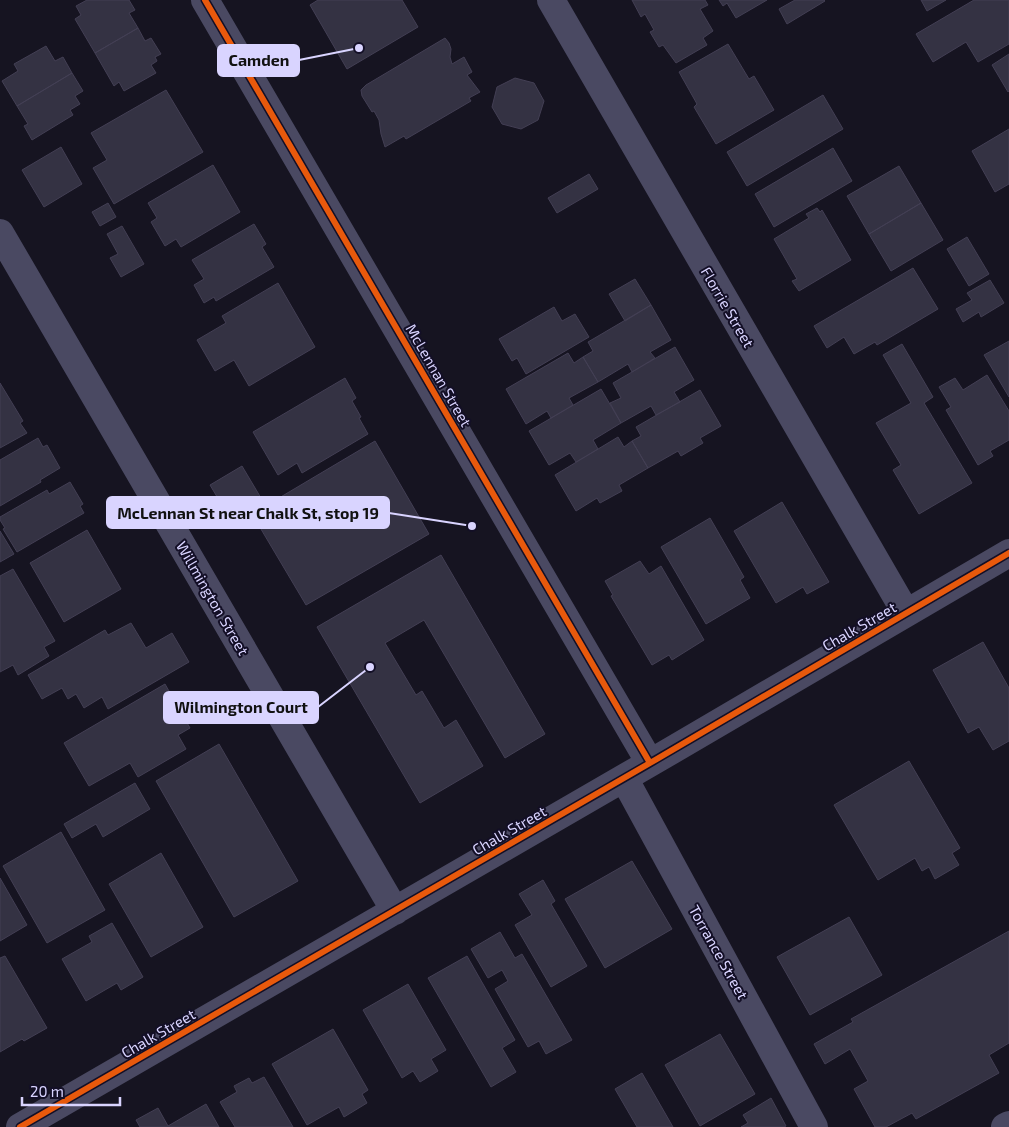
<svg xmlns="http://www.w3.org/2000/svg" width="1009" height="1127" font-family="'Exo 2',sans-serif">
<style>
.building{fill:#343243;stroke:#433f54}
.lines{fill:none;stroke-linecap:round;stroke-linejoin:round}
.minor{stroke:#4a4962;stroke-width:28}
.cycleway-casing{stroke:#130f26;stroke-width:9}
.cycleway{stroke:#e8590c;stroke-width:6}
.labels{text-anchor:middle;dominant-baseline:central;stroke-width:4;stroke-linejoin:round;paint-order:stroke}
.street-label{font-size:15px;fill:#d9d4ff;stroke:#130f26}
.leader{fill:none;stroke:#d9d4ff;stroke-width:2}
.callout-dot{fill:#d9d4ff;stroke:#130f26;stroke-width:2}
.callout{fill:#d9d4ff;stroke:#d9d4ff;stroke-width:2}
.callout-label{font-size:16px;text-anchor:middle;font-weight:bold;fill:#111}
</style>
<rect width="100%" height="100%" fill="#161421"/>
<path class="building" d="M87,0h42l6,10 -6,3 9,15 -43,25 -20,-34 6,-4 -5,-9z
M318,0h84l16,27 -71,42 -37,-64z
M632,0h73l3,5 -8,4 13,22 -10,7 4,7 -31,18 -13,-18 -4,2 -9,-15 4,-2 -9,-16 -4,3z
M719,0h48l-31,18 -9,-15 -4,3z
M795,0h29l1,1 -38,23 -8,-15z
M921,0h25l-19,11z
M974,0h35v44l-31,18 -12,-20 -33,20 -17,-28z
M138,28l7,13 6,-3 10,16 -6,3 2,4 -6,4 5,8 -32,18 -5,-9 -5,4 -19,-33z
M445,38l4,5 2,6 -1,8 2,7 12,-7 8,15 -5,3 13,17 -11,6 2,3 -65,38 -2,-3 -19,11 -4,-13 -2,-14 -5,-9 -2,1 -10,-16 -1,-6 5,-5z
M728,44l21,35 5,-3 20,34 -58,34 -22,-37 3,-3 -18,-32z
M46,46l9,15 8,-4 9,16 -55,33 -15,-25 16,-10 -4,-7z
M1009,54v37l-1,1 -16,-27z
M72,73l11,18 -8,5 5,8 -10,6 3,5 -41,25 -8,-14 4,-2 -11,-18z
M515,78l19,5 10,18 -6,19 -17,9 -19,-5 -10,-17 5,-20z
M166,90l37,62 -89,52 -21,-36 14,-8 -16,-27z
M823,95l20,34 -96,57 -20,-34z
M1009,129v55l-14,8 -23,-41z
M61,147l21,37 -38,23 -22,-37z
M833,148l19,33 -78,46 -19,-33z
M213,165l27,47 -59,35 -5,-8 -11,7 -14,-24 6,-4 -9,-15z
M899,166l22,37 -52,31 -22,-38z
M589,174l9,15 -41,24 -9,-15z
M108,203l8,14 -16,9 -8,-14z
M921,203l22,37 -52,31 -22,-37z
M817,208l3,4 2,-2 29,50 -52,31 -7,-10 5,-2 -23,-40 35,-21 -3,-4z
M254,224l12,20 -4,3 12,20 -58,34 -2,-4 -10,6 -10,-18 10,-6 -12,-19z
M122,226l22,38 -23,13 -11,-19 8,-4 -11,-20z
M967,237l22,37 -20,12 -22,-37z
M913,268l25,41 -61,36 -2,-3 -21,12 -10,-17 -17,11 -13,-22z
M635,279l16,26 -26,16 -16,-27z
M990,280l14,23 -23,14 -2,-5 -16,10 -7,-13 16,-9 -5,-7z
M278,283l37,64 -66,39 -15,-26 -19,11 -18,-31 29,-17 -4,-7z
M651,305l20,35 -21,12 5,6 -23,14 -4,-8 -30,18 -15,-25 10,-6 -5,-9z
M554,307l8,14 13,-7 14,23 -63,37 -9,-16 -5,3 -13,-22z
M1009,341v56l-25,-42z
M902,344l31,53 -9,6 48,80 -53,31 -26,-44 8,-5 -25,-42 35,-20 -28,-48z
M675,347l19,33 -20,12 6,10 -24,13 -5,-9 -30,17 -11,-20 11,-5 -8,-15z
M568,353l6,10 9,-6 15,25 -29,16 4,7 -22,13 -4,-7 -21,13 -20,-35z
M987,375l22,36v29l-19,11 3,5 -15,9 -32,-55 5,-3 -12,-20 16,-9 8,12z
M345,378l11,20 -4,3 9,16 -2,1 9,16 -66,39 -5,-10 -19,12 -25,-43z
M0,383l23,38 -3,2 7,10 -27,15z
M601,389l20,34 -28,17 5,9 -22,13 -6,-9 -21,12 -20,-34z
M700,390l21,36 -21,12 3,5 -22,13 -3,-5 -30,17 -16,-27 9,-5 -5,-9z
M618,437l6,10 8,-6 16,27 -29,17 3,6 -22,12 -3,-5 -21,13 -21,-36z
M38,438l5,9 4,-2 13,23 -20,12 1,2 -41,24v-46z
M375,441l54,93 -123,71 -54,-91z
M242,466l19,32 -32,19 -19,-32z
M70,482l13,22 -3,2 4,7 -67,39 -14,-23 2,-1 -5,-8v-3l47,-27 2,4z
M782,502l47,80 -22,12 -4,-7 -27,16 -42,-72z
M710,518l34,59 -4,3 10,18 -44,26 -45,-77z
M87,530l34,59 -57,33 -34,-59z
M0,531l14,23 -14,8z
M441,555l104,179 -40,24 -81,-138 -39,23 31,52 6,-4 22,37 12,-8 27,46 -63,37 -103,-176z
M640,561l9,13 12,-8 43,74 -32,20 -3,-5 -17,10 -41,-69 2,-1 -8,-14z
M13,569l42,72 -11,6 5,9 -31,19 -5,-10 -13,7v-96z
M131,623l15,25 26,-15 17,29 -81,47 -6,-12 -18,11 -8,-14 -8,5 -6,-11 -20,11 -14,-24 77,-45 3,5z
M983,642l26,46v53l-16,9 -14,-23 -11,6 -35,-63z
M165,684l25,44 -12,7 8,14 -48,28 -8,-14 -41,23 -25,-43z
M219,744l79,137 -64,36 -78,-136z
M909,761l51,87 -8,5 7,12 -24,14 -6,-12 -7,4 -7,-13 -37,22 -44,-75z
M135,783l15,26 -47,28 -7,-13 -24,14 -8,-14z
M61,832l44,78 -58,33 -44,-77z
M161,853l42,74 -52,30 -42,-73z
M632,861l40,68 -67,39 -40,-69z
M0,878l27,47 -27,16z
M543,880l12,21 -4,3 36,62 -36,21 -36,-62 17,-10 -13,-21z
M849,917l33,58 -72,40 -33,-58z
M112,923l31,54 -22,13 -4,-7 -31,18 -24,-42 30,-17 -3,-6z
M1009,931v112l-20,12 10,18 -83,46 -4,-6 -26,14h-11l-21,-38 14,-8 -18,-32 -25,15 -11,-20 39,-22 -2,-3z
M500,932l15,26 7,-4 50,86 -26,14 -7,-13 -11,6 -33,-58 13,-8 -6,-11 -14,8 -17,-29z
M5,956l42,72 -23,13 -2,-2 -22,13v-94z
M467,956l48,84 -13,8 14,24 -25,15 -63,-109z
M408,984l38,66 -15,9 7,12 -18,11 -7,-11 -11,7 -39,-68z
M333,1029l35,61 -6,4 5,9 -23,14 -5,-10 -32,18 -35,-61z
M720,1034l35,60 -55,32 -35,-61z
M642,1073l31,54h-36l-22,-38z
M264,1077l29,50h-58l-15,-25 17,-10 -3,-6 15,-8 3,5z
M771,1098l15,28 -2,1h-43l7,-4 -5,-8z
M206,1104l13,23h-79l-4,-7 22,-12 10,18z"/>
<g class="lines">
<path class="minor" d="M205,0l445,763
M551,0l355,613
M0,233l395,678
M624,778l190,349
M20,1127l630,-364 359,-210
M1005,1127l4,-2"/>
<defs>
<path id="cycleway" d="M205,0l445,763
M20,1127l630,-364 359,-210"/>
</defs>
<use href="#cycleway" class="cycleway-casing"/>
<use href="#cycleway" class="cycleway"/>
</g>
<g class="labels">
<g class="street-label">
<text transform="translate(728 307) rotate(60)">Florrie Street</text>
<text transform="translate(439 375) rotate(60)">McLennan Street</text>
<text transform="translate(213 598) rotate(60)">Willmington Street</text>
<text transform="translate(859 626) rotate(-30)">Chalk Street</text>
<text transform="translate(509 830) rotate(-30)">Chalk Street</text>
<text transform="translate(719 952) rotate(61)">Torrance Street</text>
<text transform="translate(158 1033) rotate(-30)">Chalk Street</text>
</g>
</g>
<path class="leader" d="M359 48L299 60M472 526L389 513M370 667L318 707"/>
<g class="callout-dot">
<circle cx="359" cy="48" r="5"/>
<circle cx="472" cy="526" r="5"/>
<circle cx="370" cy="667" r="5"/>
</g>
<g class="callout">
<rect x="218" y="45" width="81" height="31" rx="5"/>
<rect x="107" y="497" width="282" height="31" rx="5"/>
<rect x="164" y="692" width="154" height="31" rx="5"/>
</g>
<g class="callout-label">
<text x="259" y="66">Camden</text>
<text x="248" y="519">McLennan St near Chalk St, stop 19</text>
<text x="241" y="713">Wilmington Court</text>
</g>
<path d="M22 1097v8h98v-8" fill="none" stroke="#d9d4ff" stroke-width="2.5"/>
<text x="30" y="1097" font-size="15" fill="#d9d4ff" stroke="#130f26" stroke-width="4" paint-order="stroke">20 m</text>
</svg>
